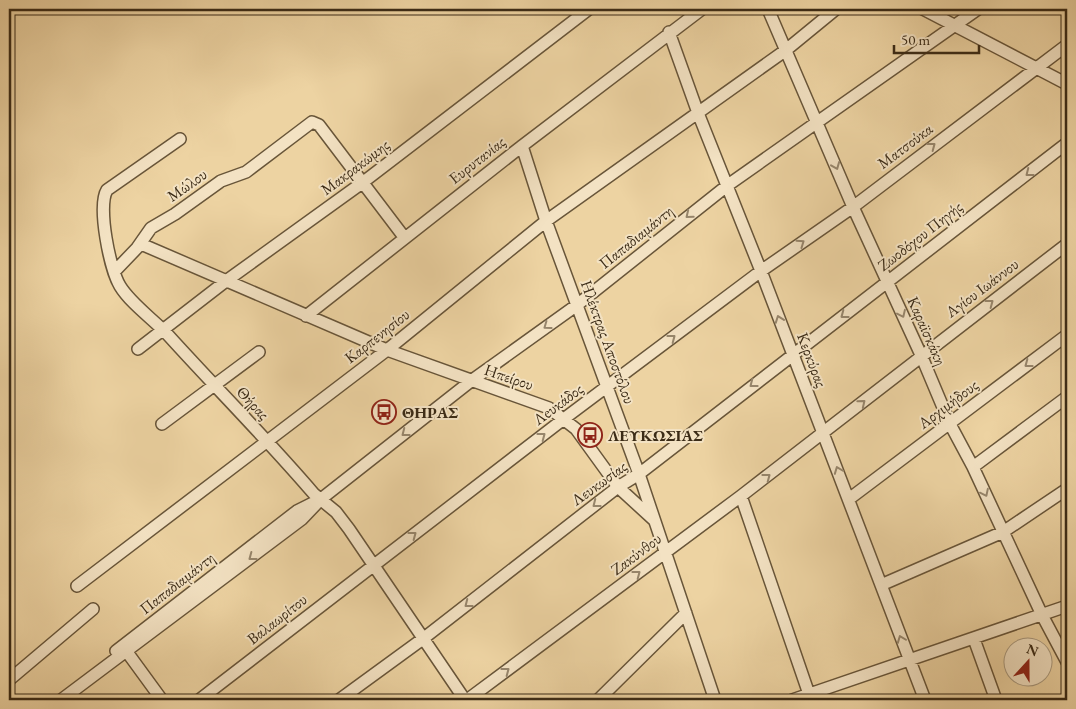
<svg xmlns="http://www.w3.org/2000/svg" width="1076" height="709" font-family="'EB Garamond',serif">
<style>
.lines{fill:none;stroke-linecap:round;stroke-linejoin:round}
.minor-casing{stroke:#685539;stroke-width:14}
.minor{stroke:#f3e2c3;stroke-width:11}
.oneway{stroke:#97866c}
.labels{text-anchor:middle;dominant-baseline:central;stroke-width:4;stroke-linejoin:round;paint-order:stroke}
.street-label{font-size:16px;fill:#3b2b16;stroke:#f3e2c3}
.poi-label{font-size:16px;font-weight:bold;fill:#3b2b16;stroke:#f3e2c3;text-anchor:start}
</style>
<rect width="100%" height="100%" fill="#edd3a2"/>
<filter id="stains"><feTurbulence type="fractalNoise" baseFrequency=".004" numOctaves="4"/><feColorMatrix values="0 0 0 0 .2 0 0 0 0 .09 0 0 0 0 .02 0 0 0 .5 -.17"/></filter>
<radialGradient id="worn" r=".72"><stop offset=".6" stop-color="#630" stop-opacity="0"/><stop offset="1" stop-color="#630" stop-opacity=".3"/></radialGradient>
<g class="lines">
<defs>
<path id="minor" d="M768,9l85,198 68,148 29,69 23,43 69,148 25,47
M923,9l144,75
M669,32l29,81 63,158 164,429
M180,139l-73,51c-10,16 3,80 13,96 11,18 33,33 48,49 48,53 99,104 146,159l22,18 13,17 116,171
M522,146l24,75 93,253 76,226
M141,244l246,106 162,58 27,21 42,58 36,33
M115,271l22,-23 14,-20 24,-14 46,-33 25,-9 66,-50 7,3 85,112
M306,316l216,-170 180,-137
M138,349l88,-68 136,-98 227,-174
M162,424l97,-72
M973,467l94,-70
M741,496l70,204
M849,499l218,-164
M881,585l122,-53 64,-43
M77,586l310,-236 159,-129 240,-171 50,-41
M974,639l22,61
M116,651l181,-140 16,-8
M127,652l35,48
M9,680l84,-71
M61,700l241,-181 19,-20 150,-118 106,-76 151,-120 250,-176
M199,700l366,-282 196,-147 92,-64 214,-162
M339,700l85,-62 194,-151 21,-13 428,-331
M467,700l274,-204 326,-252
M598,700l88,-87
M792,700l275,-94"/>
</defs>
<use href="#minor" class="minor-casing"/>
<use href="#minor" class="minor"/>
</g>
<defs><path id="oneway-chevron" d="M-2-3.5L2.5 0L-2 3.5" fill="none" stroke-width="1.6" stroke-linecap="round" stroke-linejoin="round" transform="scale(1.25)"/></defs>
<g class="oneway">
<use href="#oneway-chevron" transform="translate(932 146) rotate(-37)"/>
<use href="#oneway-chevron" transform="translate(836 166) rotate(68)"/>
<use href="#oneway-chevron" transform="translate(1029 173) rotate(142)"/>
<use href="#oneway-chevron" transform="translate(689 215) rotate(141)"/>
<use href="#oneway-chevron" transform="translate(801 243) rotate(-35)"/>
<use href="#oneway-chevron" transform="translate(990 303) rotate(-37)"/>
<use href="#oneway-chevron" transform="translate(902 314) rotate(65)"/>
<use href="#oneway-chevron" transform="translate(844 315) rotate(143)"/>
<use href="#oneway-chevron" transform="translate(779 319) rotate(-110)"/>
<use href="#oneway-chevron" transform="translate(547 326) rotate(144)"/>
<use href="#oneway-chevron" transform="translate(672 338) rotate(-37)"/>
<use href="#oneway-chevron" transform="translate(1028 364) rotate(143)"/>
<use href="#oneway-chevron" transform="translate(753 384) rotate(142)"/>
<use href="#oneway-chevron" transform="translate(862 403) rotate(-39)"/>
<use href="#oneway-chevron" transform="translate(405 433) rotate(142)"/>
<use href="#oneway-chevron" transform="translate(542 436) rotate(-37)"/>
<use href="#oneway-chevron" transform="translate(838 470) rotate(-111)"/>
<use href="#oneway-chevron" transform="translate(767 477) rotate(-37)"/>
<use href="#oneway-chevron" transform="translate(985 493) rotate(64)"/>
<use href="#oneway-chevron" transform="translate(596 504) rotate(142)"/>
<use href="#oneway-chevron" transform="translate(413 535) rotate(-37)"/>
<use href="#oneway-chevron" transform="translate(252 557) rotate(143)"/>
<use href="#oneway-chevron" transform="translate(637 574) rotate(-37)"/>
<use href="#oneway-chevron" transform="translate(468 604) rotate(142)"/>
<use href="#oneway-chevron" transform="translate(901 639) rotate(-111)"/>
<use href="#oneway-chevron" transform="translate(506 671) rotate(-37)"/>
</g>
<defs>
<symbol id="bus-ring" viewBox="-11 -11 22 22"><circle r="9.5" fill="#f3e2c3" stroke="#8f2418" stroke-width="1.5"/><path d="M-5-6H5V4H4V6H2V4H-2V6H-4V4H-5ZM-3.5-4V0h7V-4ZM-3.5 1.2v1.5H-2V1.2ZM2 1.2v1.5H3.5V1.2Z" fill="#8f2418"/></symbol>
</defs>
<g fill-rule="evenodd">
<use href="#bus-ring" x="370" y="398" width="28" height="28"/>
<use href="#bus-ring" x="576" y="421" width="28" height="28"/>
</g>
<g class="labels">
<g class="street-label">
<text transform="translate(905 146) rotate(-37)">Ματσούκα</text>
<text transform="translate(477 160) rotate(-38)">Ευρυτανίας</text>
<text transform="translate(355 167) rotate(-37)">Μακρακώμης</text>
<text transform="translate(187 185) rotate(-35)">Μώλου</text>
<text transform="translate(920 236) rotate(-38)">Ζωοδόχου Πηγής</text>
<text transform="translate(636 237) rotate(-39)">Παπαδιαμάντη</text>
<text transform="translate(982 288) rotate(-37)">Αγίου Ιωάννου</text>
<text transform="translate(927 331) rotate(66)">Καραϊσκάκη</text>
<text transform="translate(377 336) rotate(-38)">Καρπενησίου</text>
<text transform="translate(608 342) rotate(70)">Ηλέκτρας Αποστόλου</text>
<text transform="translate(812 360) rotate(69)">Κερκύρας</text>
<text transform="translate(509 377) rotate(19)">Ηπείρου</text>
<text transform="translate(253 403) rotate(47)">Θήρας</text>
<text transform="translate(558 404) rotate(-37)">Λeυκάδος</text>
<text transform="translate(948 404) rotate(-37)">Αρχιμήδους</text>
<text transform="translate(599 483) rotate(-36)">Λευκωσίας</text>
<text transform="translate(636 554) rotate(-37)">Ζακύνθου</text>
<text transform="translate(177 583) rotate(-38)">Παπαδιαμάντη</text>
<text transform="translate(277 619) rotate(-38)">Βαλαωρίτου</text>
</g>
<g class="poi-label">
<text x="402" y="412">ΘΗΡΑΣ</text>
<text x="608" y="435">ΛΕΥΚΩΣΙΑΣ</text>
</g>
</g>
<rect width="1076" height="709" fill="none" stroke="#edd3a2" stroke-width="30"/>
<rect x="10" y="10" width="1056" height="689" fill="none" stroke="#3b2b16" stroke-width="2.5"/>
<rect x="15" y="15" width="1046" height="679" fill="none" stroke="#3b2b16"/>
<g transform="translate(1028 662) rotate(21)"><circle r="24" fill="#f3e2c3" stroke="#a9997e"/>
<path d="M0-4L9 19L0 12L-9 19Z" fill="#8f2418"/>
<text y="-8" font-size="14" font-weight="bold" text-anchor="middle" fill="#3b2b16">N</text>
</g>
<path d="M894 45v8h85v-8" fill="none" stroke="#3b2b16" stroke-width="2.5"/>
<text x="901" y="45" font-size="15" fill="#3b2b16" stroke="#f3e2c3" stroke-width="4" paint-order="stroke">50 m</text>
<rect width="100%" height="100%" filter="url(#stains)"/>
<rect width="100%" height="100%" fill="url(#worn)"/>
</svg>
